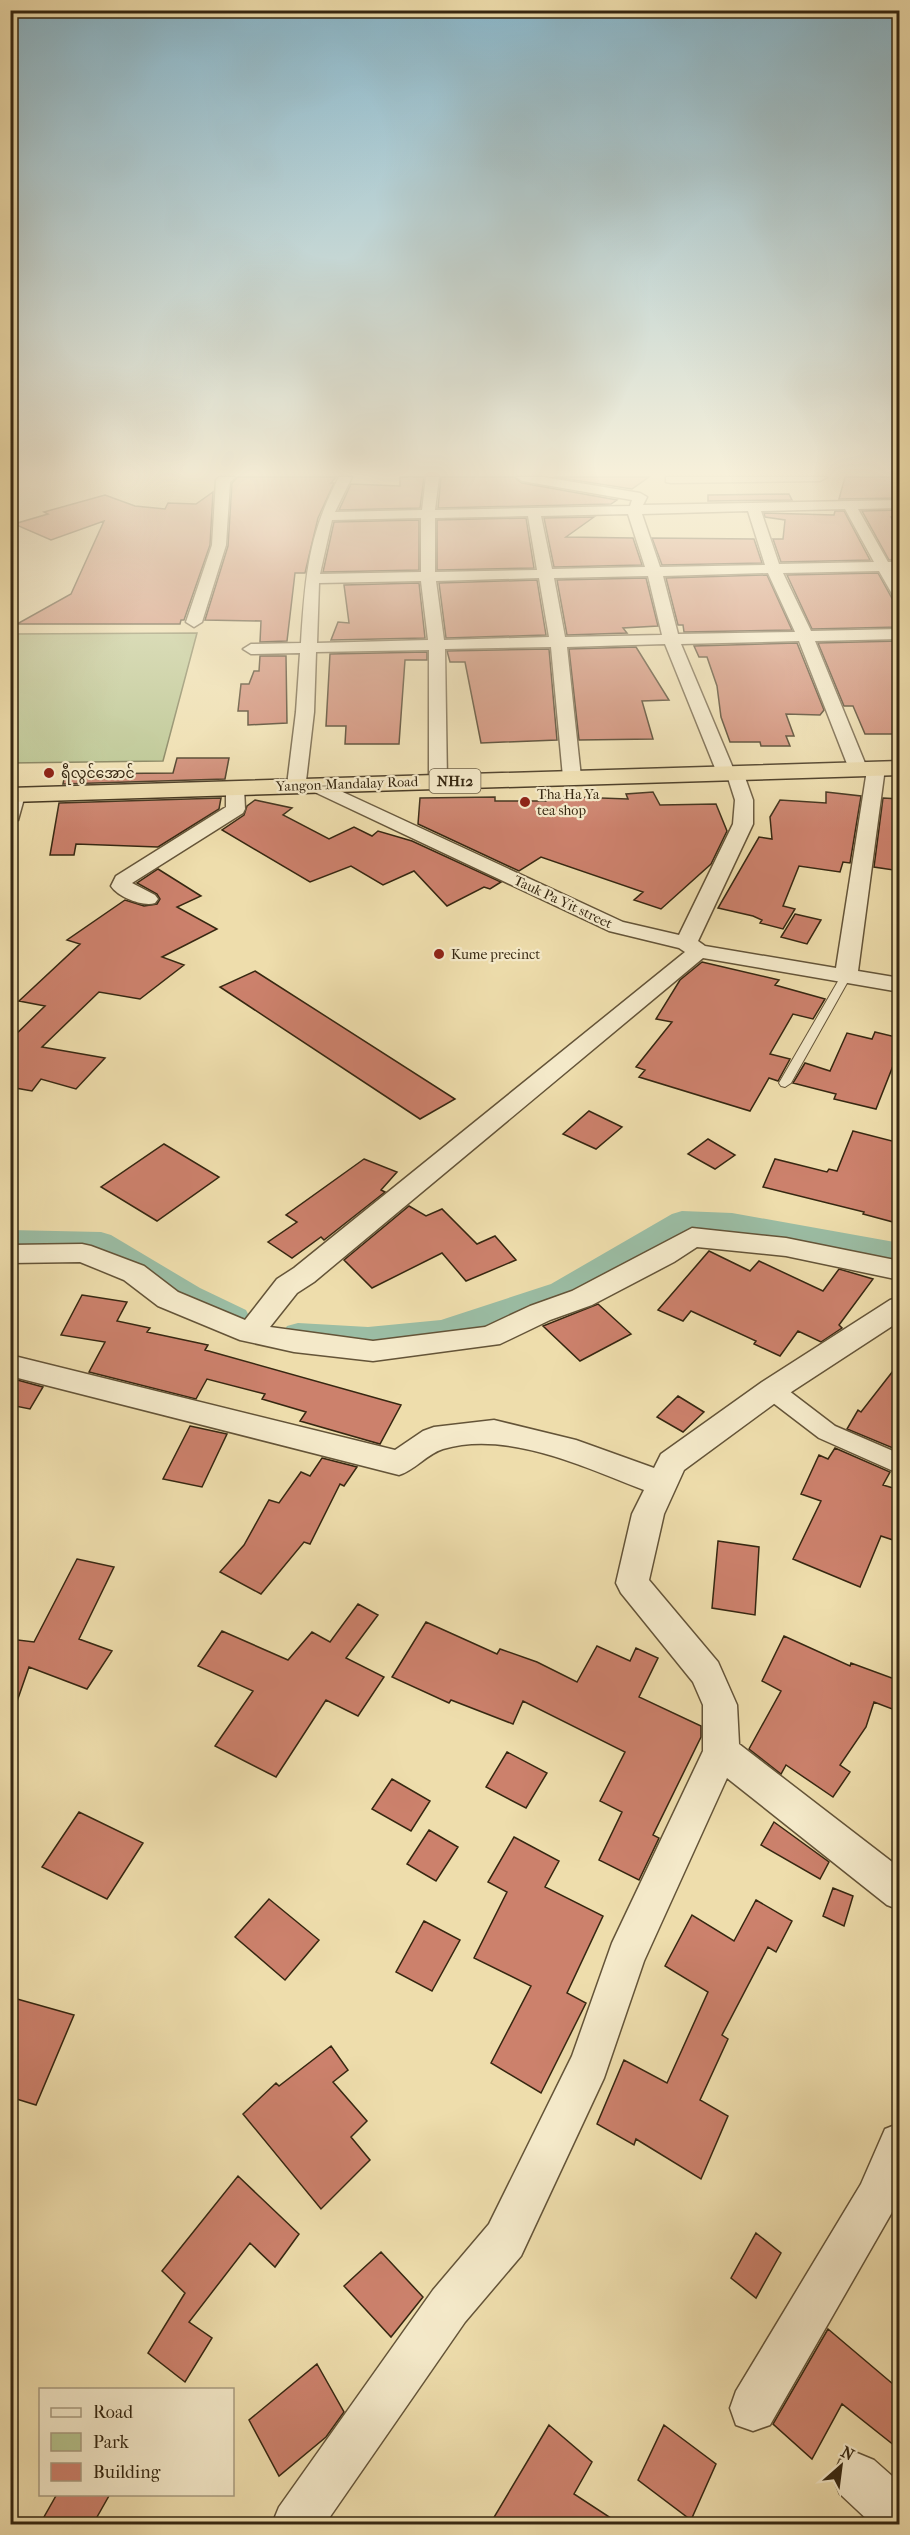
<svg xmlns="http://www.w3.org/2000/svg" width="910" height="2535" font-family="'IM FELL French Canon','Noto Sans Myanmar',serif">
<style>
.green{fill:#b5c28c;stroke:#76744e;stroke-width:1.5}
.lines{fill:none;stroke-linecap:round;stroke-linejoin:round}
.canal{fill:#9bbda4;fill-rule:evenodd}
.building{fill:#cc816c;stroke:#362711;stroke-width:1.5}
.service-casing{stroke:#645438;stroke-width:2}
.pedestrian-casing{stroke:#645438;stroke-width:3}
.minor-casing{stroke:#645438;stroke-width:3}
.tertiary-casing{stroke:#645438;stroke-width:3}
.trunk-casing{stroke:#362711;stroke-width:3}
.service{fill:#f4e9c9;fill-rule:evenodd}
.pedestrian{fill:#f4e9c9;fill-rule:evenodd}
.minor{fill:#f4e9c9;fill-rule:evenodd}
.tertiary{fill:#f4e9c9;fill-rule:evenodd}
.trunk{fill:#eeddac;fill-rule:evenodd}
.poi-dot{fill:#8f2418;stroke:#f4e9c9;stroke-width:2}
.labels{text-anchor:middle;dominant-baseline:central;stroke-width:4.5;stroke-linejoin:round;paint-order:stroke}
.far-poi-label{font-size:14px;fill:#362711;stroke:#f4e9c9;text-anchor:start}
.far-street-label{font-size:14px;fill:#362711;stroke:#f4e9c9}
.shield{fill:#f4e9c9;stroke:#6f6148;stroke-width:1.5}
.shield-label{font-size:15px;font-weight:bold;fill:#362711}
</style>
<rect width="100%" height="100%" fill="#eeddac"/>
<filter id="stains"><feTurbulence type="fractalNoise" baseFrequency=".00333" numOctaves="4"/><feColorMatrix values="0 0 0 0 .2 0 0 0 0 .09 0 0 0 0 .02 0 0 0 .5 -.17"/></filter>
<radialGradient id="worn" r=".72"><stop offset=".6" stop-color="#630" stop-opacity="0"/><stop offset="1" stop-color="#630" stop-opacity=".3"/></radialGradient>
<path class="green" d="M197,633l-34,128 -152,2v-129z"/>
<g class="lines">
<path class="canal" d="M682,1211l50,2 168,30v20l-168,-30 -45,-2 -114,69 -131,42 -74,7 -70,-4 -11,-3 -5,-8 5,-8 11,-3 70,4 73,-7 110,-36 121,-70z
M10,1230l91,2 10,3 89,53 46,22 4,8 -4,8 -11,3 -11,-3 -46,-22 -83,-52 -85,-2z"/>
</g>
<path class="building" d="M237,477h99l-5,6h3l-16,35 -13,55h-10l-8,68 -27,1 1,-21 -56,-1 23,-74 4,-63z
M400,477h24l-4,31 -81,2 12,-26 49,2z
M441,477h73l8,6 95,17 -6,4 -173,4z
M554,477h95l-17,12z
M845,477h55v21l-61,1z
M213,492l-3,53 -26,75h-3l-1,4h-163l54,-30 33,-73 -53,19 -37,-16 34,-10 -4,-2 61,-17 30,11 30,3 3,-6 28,1z
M789,494l3,6 -84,1v-6z
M900,510v7h-9l9,16v27h-11l-27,-49z
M835,511h9l26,49 -89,2 -8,-23h10l2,-19 -20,-3 -1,-4 70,2z
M594,517l-28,20 67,1 9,27 -88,2 -10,-49z
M526,518l8,50 -97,2v-50z
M419,520v50l-96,2 11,-50z
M652,538l102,1 8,24 -100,2z
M878,573l15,27 7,2v25l-88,2 -25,-54z
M767,575l25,55 -108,2 -1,-7h-5l-12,-47z
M646,578l12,48 -35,2 4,5 -60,2 -10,-55z
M537,580l9,55 -100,3 -7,-55z
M419,583l6,55 -94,2 7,-18 11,1 -5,-38z
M900,641v93h-35l-12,-28h-9l-26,-63z
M797,643l27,67 -4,5 -34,-1 8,22h-8l4,10h-29l-1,-4h-30l-9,-25 -4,-31 -10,-29h-8l-5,-11z
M636,647l33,53 -27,1 11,38 -74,1 -10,-91z
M549,649l8,91 -76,3 -16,-81h-15l-3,-11z
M427,652v8h-22l-6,84h-54l1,-18h-20l4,-72z
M260,656h26l1,67 -39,2v-14h-10l3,-27h8l5,-13h5z
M177,758h52l-4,21 -162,5 2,-10 108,-1z
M653,792l7,13 56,-1 11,27 -16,33 -50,45 -27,-9 9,-8 -102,-35 -22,14 -101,-47 2,-26 75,-1v4h51v-5l82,3 -2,-5z
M826,792l35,4 -11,67 -7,-1 -3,10 -41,-6 -16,40 12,3 -12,20 -23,-6 2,-3 -9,-4 -35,-8 41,-71 13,2 -2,-22 10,-17 46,3z
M221,798l-2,11 -61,38 -82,-3 -2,11h-24l9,-52z
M883,798l17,1v72l-26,-4z
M255,800l37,8 -9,7 46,24 25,-12 18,9 6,-5 34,10 89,41 -11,7 -6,-2 -37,19 -33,-35 -31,14 -32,-19 -41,16 -88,-52 22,-15 3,-9z
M158,869l43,27 -24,11 40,22 -55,28 22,8 -44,34 -41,-7 -57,55 63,11 -29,31 -35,-10 -9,12 -22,-4v-47l35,-34 -26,-5 61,-57 -13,-4 58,-40 19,6 13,-2 3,-5 -3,-5 -20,-11z
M795,914l26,6 -14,24 -26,-7z
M702,962l77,18 -4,5 50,14 -12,20 -20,-5 -23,40 20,5 -12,22 -9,-3 -19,33 -111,-34 6,-7 -9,-3 36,-45 -16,-3 24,-39z
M255,971l200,128 -35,20 -200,-132z
M875,1032l25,6v10l-24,61 -42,-10 2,-5 -43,-11 12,-20 25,8 17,-38 25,6z
M589,1111l33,16 -26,22 -33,-15z
M853,1131l47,12v60l-7,19 -30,-8 1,-2 -101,-25 12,-28 52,13 2,-3 8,2z
M708,1139l27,16 -20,14 -27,-15z
M164,1144l55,33 -62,44 -56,-34z
M364,1159l33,13 -16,18 4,2 -61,48 -3,-3 -29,21 -24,-16 29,-20 -11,-7z
M409,1206l17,10 16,-7 35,35 18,-8 21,24 -50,21 -24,-28 -70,35 -28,-28z
M709,1251l41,20 9,-10 64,30 16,-22 34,10 -34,46 3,3 -21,14 -23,-11 -18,25 -26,-12 2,-3 -65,-30 -8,10 -25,-11z
M82,1295l45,7 -10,19 33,7 -3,4 61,13 -3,5 196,55 -21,39 -80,-23 6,-9 -44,-13 3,-5 -58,-15 -11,20 -107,-27 16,-30 -44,-7z
M598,1304l33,30 -51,27 -37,-35z
M900,1362v89l-53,-22 11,-19 3,2z
M10,1378l33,9 -13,22 -20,-4z
M678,1396l26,16 -21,20 -26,-15z
M190,1426l37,8 -25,53 -39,-8z
M835,1448l55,24 -7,13 17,5v30l-7,20 -12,-4 -21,51 -67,-28 28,-58 -20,-7 18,-39 9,4z
M322,1458l35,9 -13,19 -4,-2 -30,60 -6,-2 -43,52 -41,-22 24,-27 25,-45 10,3 22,-31 9,4z
M718,1541l41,6 -4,68 -43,-7z
M77,1559l37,8 -35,72 33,12 -25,38 -58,-22 -15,43h-4v-71l24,3z
M358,1604l20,11 -32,43 38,19 -26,39 -32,-16 -50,77 -61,-31 38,-55 -55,-25 24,-35 66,29 24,-28 18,10z
M426,1622l71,32 3,-5 37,13 40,20 20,-36 33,15 6,-13 22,10 -19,39 62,29v11l-48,98 6,3 -20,42 -40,-20 23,-48 -22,-11 25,-49 -102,-51 -10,23 -62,-24 -2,3 -57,-26z
M784,1636l66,30 1,-3 49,18v31l-26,-10 -8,25 -26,38 10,7 -17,25 -47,-32 -5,9 -32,-25 32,-58 -19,-10z
M507,1752l40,21 -21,35 -40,-21z
M392,1779l38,22 -19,30 -39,-22z
M79,1812l64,31 -36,56 -65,-32z
M774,1822l55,40 -9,17 -59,-34z
M429,1830l29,17 -22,34 -29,-17z
M514,1837l45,24 -14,26 58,29 -36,77 19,10 -45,90 -50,-30 40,-77 -57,-28 33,-66 -19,-10z
M833,1888l20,8 -9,30 -21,-10z
M269,1899l50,41 -34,40 -50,-43z
M756,1900l36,21 -16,31 -8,-5 -46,88 6,4 -28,61 28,16 -27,63 -65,-40 -2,6 -37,-21 27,-64 43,23 41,-91 -43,-26 27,-51 42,26z
M424,1921l36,19 -28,51 -36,-19z
M10,1997l64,18 -38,90 -26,-8z
M331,2046l17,24 -15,12 34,39 -16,16 19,23 -49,49 -78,-95 33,-31 3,3z
M238,2176l61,58 -24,33 -25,-24 -61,79 23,16 -27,44 -37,-29 37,-60 -23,-22z
M756,2233l25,20 -25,45 -25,-20z
M381,2252l42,45 -32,40 -47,-51z
M828,2329l72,61v60l-58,-46 -30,55 -39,-35z
M317,2364l27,48 -18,25 -47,39 -30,-56z
M549,2425l43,37 -18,32 46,30h-130z
M664,2425l52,39 -25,56 -53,-40z
M57,2494h53l-17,30h-53z"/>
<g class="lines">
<defs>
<path id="service" d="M846,973l5,3 -60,107 -6,4 -4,-1 -2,-3 62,-107z"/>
<path id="pedestrian" d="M772,1382l8,2 55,42 65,28v20l-81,-36 -55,-42 -3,-6 3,-6z"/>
<path id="minor" d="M219,477h16l-5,5 -4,63 -24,77 -8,5 -8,-5 26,-77 4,-65z
M339,477h13l-17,35 87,-2 4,-33h13l-4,33 195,-4 2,-6 -110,-19 -6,-4h27l97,16 7,4 -4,8 257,-5v8l-42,1 30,53h12v8l-7,1 7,11v18l-5,-1 -16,-28 -96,2 28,58 89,-2v10l-85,2 52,127 9,-5 9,5 -27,203 42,7v14l-197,-34 -389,324 -17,11 -27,34 103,14 112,-14 45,-21 42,-15 120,-63 94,10 114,23v19l-114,-24 -89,-9 -23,15 -82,43 -42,15 -50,24 -127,17 -79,-9 -54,-12 -82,-34 -34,-26 -44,-18 -70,1v-18l72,-1 9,2 53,20 34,26 67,28 32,-41 17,-11 391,-316 -6,-4 -70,-17 -305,-144 -8,4 -7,-2 -2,-4 9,-73 4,-59 -49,1 -8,-5 8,-5 50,-1c4,-65 7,-108 38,-166zM845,509l29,53 -95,2 -18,-53zM748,511l17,54 -105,2 -18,-53zM628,514l17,53 -93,2 -11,-53zM528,516l9,54 -102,2v-54zM421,518v54l-101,2 12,-54zM768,573l27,59 -117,2 -15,-58zM648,576l14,59 -97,2 -11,-59zM539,578l10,59 -105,3 -8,-59zM421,581l7,59 -111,3 2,-60zM799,641l50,128 9,5 9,-4 -31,198 -131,-22 -7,-5 55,-117v-24l-11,-31 -9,-1 -52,-124zM665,644l52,129 3,4 8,1 7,22 -2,24 -54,111 -56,-13 -304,-141h-13l8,-69 2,-60 113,-2v132l9,6 9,-6 -2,-133 106,-2 12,130 9,6 9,-6 -14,-130z
M666,477h161l-7,4 -149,2 -5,-1z
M235,782l9,6 1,21 -2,4 -111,70 23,12 3,4 -3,4c-12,4 -37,-6 -44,-17l5,-10 110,-69v-19z
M900,1297v24l-118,77 -98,72 -20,44 -15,66 69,82 19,43 2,39 161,124v42l-13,-5 -160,-127 -83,183 -40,117 -83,178 -56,66 -140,202h-53l7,-17 154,-217 56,-66 83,-168 40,-113 91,-192v-46l-10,-23 -72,-89 -5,-10 16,-69 12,-24c-60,-23 -137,-60 -201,-41 -16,5 -28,21 -44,26l-389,-99v-21l385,95 28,-19 11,-4 60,-7 82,20 78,28 7,-14 101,-72 128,-82z
M900,2123v72l-9,19 -121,211 -17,6 -17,-6 -6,-17 6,-17 125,-207 24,-55z
M857,2453l17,7 26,23v41h-28l-32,-30 -7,-17 7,-17z"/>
<path id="tertiary" d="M14,788l8,2 3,5 -7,25 -8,2v-33z"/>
<path id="trunk" d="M900,761v14l-890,27v-14z"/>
</defs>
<use href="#service" class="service-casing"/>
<use href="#pedestrian" class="pedestrian-casing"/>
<use href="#minor" class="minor-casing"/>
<use href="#tertiary" class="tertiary-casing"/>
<use href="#trunk" class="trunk-casing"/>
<use href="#service" class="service"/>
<use href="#pedestrian" class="pedestrian"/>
<use href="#minor" class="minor"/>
<use href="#tertiary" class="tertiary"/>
<use href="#trunk" class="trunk"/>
</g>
<linearGradient id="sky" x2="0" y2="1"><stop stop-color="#89b8cd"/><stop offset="0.57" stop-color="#f7f0da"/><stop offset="1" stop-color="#f7f0da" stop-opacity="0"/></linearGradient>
<rect width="910" height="831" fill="url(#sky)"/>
<g class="poi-dot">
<circle cx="49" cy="773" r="6"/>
<circle cx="525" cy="802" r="6"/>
<circle cx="439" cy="954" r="6"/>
</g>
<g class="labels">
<g class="far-poi-label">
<text x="61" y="773">ရီလွင်အောင်</text>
<text x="537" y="794">Tha Ha Ya<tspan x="537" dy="16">tea shop</tspan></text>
<text x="451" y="954">Kume precinct</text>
</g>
<g class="far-street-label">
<text transform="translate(347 784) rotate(-2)">Yangon-Mandalay Road</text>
<text transform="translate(563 902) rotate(25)">Tauk Pa Yit street</text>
</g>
<rect class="shield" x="429.5" y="769" width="51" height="24" rx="4.5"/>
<g class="shield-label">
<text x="455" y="781">NH12</text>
</g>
</g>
<rect width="910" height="2535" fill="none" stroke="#eeddac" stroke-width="36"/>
<rect x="12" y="12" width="886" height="2511" fill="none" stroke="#362711" stroke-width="3"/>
<rect x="18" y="18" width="874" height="2499" fill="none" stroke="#362711" stroke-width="1.5"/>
<rect x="39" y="2388" width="195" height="108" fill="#f4e9c9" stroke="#a89b7f" stroke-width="1.5"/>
<rect x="51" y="2408" width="30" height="9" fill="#f4e9c9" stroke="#a89b7f" stroke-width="1.5"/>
<text x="93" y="2418" font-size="18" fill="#362711">Road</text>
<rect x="51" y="2433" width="30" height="18" fill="#b5c28c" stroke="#a89b7f" stroke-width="1.5"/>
<text x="93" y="2448" font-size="18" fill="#362711">Park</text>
<rect x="51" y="2463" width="30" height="18" fill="#cc816c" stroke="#a89b7f" stroke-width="1.5"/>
<text x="93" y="2478" font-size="18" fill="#362711">Building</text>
<g transform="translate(841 2466) rotate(28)" stroke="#f4e9c9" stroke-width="4.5" paint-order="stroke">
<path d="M0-4.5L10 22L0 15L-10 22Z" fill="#362711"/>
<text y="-9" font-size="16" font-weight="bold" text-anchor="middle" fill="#362711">N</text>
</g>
<rect width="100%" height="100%" filter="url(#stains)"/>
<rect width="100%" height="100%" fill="url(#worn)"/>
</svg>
